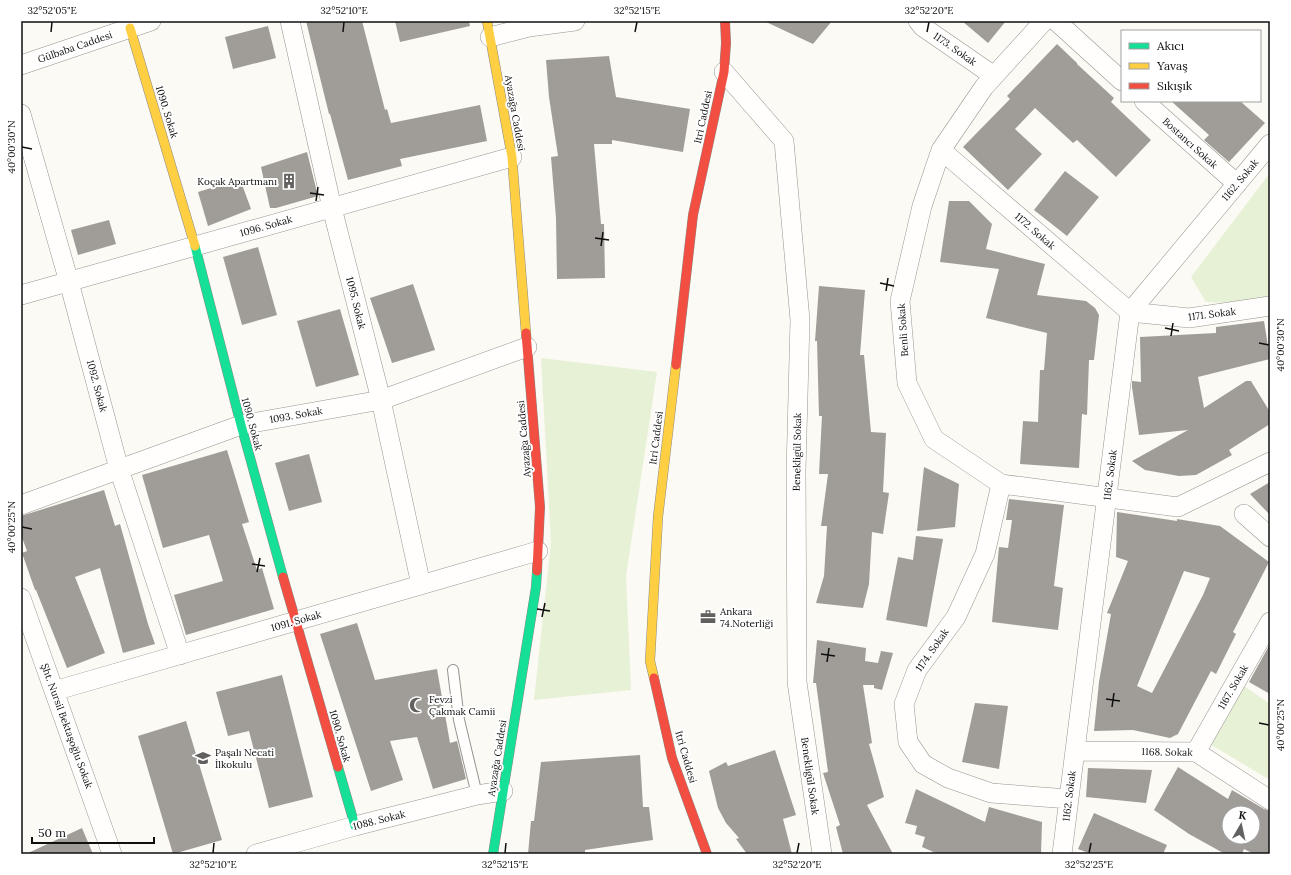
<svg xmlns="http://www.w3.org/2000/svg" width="1291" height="875" font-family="Lora,serif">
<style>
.green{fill:#e7f1d5}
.building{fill:#a09d99;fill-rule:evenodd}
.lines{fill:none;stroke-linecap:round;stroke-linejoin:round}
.lane-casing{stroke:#969592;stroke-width:12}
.street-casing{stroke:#969592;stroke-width:20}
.fast-casing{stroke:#8c8b89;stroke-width:10}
.slow-casing{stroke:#8c8b89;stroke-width:10}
.jam-casing{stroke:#8c8b89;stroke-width:10}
.lane{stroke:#fffefd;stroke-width:10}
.street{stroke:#fffefd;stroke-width:19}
.fast{stroke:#16e098;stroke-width:9}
.slow{stroke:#ffcf43;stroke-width:9}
.jam{stroke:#f24e42;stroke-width:9}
.ticks{fill:none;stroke:#0f0f0f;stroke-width:1.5}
.labels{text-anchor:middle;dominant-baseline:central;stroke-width:4;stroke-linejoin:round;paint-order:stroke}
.street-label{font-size:10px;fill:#0f0f0f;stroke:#fff}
.poi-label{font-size:10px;fill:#0f0f0f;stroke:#fff;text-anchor:start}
.neatline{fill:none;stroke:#0f0f0f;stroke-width:1.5}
.ticks-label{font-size:10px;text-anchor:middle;fill:#0f0f0f}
</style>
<rect width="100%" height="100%" fill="#fcfaf4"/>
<path class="green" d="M1270,173v125l-32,5 -32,-1 -15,-25z
M541,358l116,14 -31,204 5,114 -97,10 17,-158z
M1244,686l26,18v76l-60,-36z"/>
<path class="building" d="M306,21h56l23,89 2,-1 4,14 89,-18 7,36 -87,18 2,7 -54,14 -18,-66h-1z
M395,21h74l1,5 -70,16z
M764,21h68l-19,23z
M962,21h44l-18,22z
M268,26l8,32 -43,11 -8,-32z
M1057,44l20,19v1l37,34 -3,4 40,38 -35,37 -39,-37 -4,3 -38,-35 -20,21 27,25 -34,36 -45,-43 47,-48 -3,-3z
M609,56l7,41 74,12 -7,43 -71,-12v4h-18l7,80h3l1,54 -48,1 -1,-61 -5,-61 7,-1 -9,-59 -3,-37z
M1171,101h69l25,22 -36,39 -25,-22 5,-5z
M307,152l11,44 -42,12h-6l-9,-41z
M1065,171l34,26 -32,39 -33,-26z
M240,179l11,30 -43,17 -10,-34z
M949,201h20l23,23 -6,25 59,15 -8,31 49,6 9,7 4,7 -5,45h-5l-2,55 -5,-1 -3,54 -59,-4 3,-43 15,1 2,-52h4l3,-37 -61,-15 13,-49 -59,-7z
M109,220l7,24 -38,11 -7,-25z
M258,247l19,68 -35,10 -19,-68z
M413,284l22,66 -43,13 -22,-65z
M819,286l46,4 -5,65h4l7,77 15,1 -3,59 6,1 -6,41 -11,-2 -3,52 -6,24 -47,-5 8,-27 3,-50h-6l7,-52h-9l3,-58h-3l-2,-75h-2z
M340,309l19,66 -43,12 -19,-66z
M1264,321l6,38 -72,18 6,31 42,-27h5l19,31v12l-41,26 3,5 -36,20 -17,1 -34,-6 -13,-9 56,-31 -49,5 -7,-48v-6l9,1 -1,-45 76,-4v-6z
M227,450l22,72 -7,2 15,46 5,-2 12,41 -88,26 -12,-40 49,-14 -14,-46 -46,13 -21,-73z
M309,454l13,48 -33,9 -14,-48z
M924,467l35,17 -4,43 -38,4z
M1270,482v33l-20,-21z
M104,490l11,36 5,-2 28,100 7,20 -32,9 -23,-85 -25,9 30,76 -38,15 -31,-78h-1l-13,-37 5,-2 -6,-16v-19z
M1009,499l55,6 -10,81 9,2 -5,42 -66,-8 7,-75 9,1 4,-28h-6z
M1117,512l60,9v-2l43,7 49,36 -36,70 3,2 -20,40 -5,-3 -33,63 -8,4 -37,-8 -39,1 5,-49 12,-68 -4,-1 21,-52 -12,-4zM1184,571l26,7 -7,17 -51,98 -15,-7z
M916,536l27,3 -16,88 -41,-7 12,-63 15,3z
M357,623l18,57 62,-11 13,74 7,-2 9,38 -33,10 -16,-52 -27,4 13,39 -32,11 -51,-157z
M817,640l49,8 -1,13 13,2 3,-12 12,2 -11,37 -8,-2v-3h-11l9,58 -3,1 15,53 -17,8 26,49h-50l-7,-27 4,-2 -17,-52 5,-1 -12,-89h-3z
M1270,644v50l-21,-12z
M282,675l31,122 -44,11 -20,-77 -21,5 -12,-44z
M975,703l33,3 -9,63 -37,-7z
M186,721l36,119 -49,14 -35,-118z
M775,750l21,65 -13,4 9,35h-45l-11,-15 3,-1 -13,-15 -8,-15 -9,-37 17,-9 2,4z
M640,755l3,52h6l4,33 -68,10v4h-57l3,-33h3l7,-59z
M1178,767l50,32 4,-9 32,19 6,2v43h-16l-10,-5 -2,5h-17l-36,-20 -35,-24zM1229,813h24v24h-24z
M1088,768l64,2 -6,33 -60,-6z
M916,789l69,33 4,-15 53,15 -1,32h-103l-16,-7 3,-10 -10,-3 2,-8 -12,-3z
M1094,813l73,32 -4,9h-72l-13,-5z
M82,828l11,26h-67z"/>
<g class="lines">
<defs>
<path id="lane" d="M453,670l6,50 18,75"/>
<path id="street" d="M290,21l42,187 49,192 40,185
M918,21l5,6 71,49
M1044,21l-60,66 -43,63 -19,56 -22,95 7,82 27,56 67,45 177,23 92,-45
M1056,21l66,60
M490,37l39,-10 46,-6
M21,65l130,-44
M724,72l60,69 16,179 -4,151 1,211 25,172
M1144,101l93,83
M21,114l48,168 50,187 61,186
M941,150l189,162
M21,295l491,-138
M1130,312l59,6 81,-12
M1001,484l-16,70 -29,63 -39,53 -13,34 4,38 15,22 25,14 43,15 78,6
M21,505l220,-80 140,-25 146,-53
M1244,514l26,23
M21,598l91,256
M54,691l484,-140
M1075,751l121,1 74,48
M1196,752l74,-130
M256,854l99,-28 122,-31 26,-4
M1062,854l68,-542 140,-168"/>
<path id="fast" d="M195,246l46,179 42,152
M338,767l17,59
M493,854l43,-267 1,-16"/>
<path id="slow" d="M487,21l25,136 14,176
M130,28l65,218
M654,678l-4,-17 8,-144 18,-152"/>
<path id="jam" d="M526,333l14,174 -3,64
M676,365l17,-150 31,-143 2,-29 -1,-22
M283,577l55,190
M654,678l18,80 35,96"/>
</defs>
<use href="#lane" class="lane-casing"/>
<use href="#street" class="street-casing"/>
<use href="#fast" class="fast-casing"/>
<use href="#slow" class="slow-casing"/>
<use href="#jam" class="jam-casing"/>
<use href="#lane" class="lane"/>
<use href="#street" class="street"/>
<use href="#fast" class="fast"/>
<use href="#slow" class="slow"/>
<use href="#jam" class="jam"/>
</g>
<path class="ticks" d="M51,32l1,-10M343,32l1,-10M635,32l2,-10M927,32l2,-10M22,147l10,2M310,193l14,2M316,201l2,-14M595,238l14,2M601,246l2,-14M880,283l14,3M886,291l2,-13M1165,328l14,3M1171,336l2,-13M1259,343l10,2M22,527l10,2M252,564l13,2M257,572l3,-14M537,609l13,2M542,617l3,-14M821,654l14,2M827,662l2,-14M1106,699l14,2M1112,707l2,-14M1259,723l10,2M213,853l1,-10M505,853l1,-10M797,853l2,-10M1089,853l2,-10"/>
<defs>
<symbol id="building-bare" viewBox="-9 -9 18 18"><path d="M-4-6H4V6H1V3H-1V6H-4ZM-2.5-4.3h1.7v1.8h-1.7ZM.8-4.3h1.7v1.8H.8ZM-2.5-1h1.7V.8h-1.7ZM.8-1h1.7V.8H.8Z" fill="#62615f" stroke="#fff" stroke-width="2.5" paint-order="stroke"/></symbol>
<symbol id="office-bare" viewBox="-9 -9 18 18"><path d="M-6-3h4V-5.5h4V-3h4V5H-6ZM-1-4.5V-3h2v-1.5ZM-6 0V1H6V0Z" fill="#62615f" stroke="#fff" stroke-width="2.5" paint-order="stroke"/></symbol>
<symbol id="mosque-bare" viewBox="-9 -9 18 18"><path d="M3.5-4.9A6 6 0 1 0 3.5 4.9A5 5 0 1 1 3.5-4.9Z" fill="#62615f" stroke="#fff" stroke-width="2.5" paint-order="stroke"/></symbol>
<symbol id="school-bare" viewBox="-9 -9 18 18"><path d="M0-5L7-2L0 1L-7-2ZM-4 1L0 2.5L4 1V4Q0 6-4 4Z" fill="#62615f" stroke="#fff" stroke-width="2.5" paint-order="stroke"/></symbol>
</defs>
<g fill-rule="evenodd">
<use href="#building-bare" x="278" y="170" width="22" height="22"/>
<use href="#office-bare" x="697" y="606" width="22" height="22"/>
<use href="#mosque-bare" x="406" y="694" width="22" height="22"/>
<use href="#school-bare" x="192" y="747" width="22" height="22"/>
</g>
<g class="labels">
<g class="street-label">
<text transform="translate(75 47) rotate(-19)">Gülbaba Caddesi</text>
<text transform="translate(955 49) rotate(35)">1173. Sokak</text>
<text transform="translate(167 112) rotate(73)">1090. Sokak</text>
<text transform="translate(515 113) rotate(80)">Ayazağa Caddesi</text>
<text transform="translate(703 117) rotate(-78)">Itri Caddesi</text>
<text transform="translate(1190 143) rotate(42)">Bostancı Sokak</text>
<text transform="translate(1240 180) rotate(-50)">1162. Sokak</text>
<text transform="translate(266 226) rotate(-16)">1096. Sokak</text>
<text transform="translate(1035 231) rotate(41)">1172. Sokak</text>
<text transform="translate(356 303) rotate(76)">1095. Sokak</text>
<text transform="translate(1212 314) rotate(-7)">1171. Sokak</text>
<text transform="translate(903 330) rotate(-94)">Benli Sokak</text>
<text transform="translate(97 386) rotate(75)">1092. Sokak</text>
<text transform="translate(296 415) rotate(-10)">1093. Sokak</text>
<text transform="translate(252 424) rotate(75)">1090. Sokak</text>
<text transform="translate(656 438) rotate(-83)">Itri Caddesi</text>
<text transform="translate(524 439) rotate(-95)">Ayazağa Caddesi</text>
<text transform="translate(797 452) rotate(-89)">Benekligül Sokak</text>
<text transform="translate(1110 475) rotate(-83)">1162. Sokak</text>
<text transform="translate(296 621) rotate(-16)">1091. Sokak</text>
<text transform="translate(932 650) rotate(-55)">1174. Sokak</text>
<text transform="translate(1233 687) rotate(-60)">1167. Sokak</text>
<text transform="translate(67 726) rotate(70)">Şht. Nursil Bektaşoğlu Sokak</text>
<text transform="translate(340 736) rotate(74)">1090. Sokak</text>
<text transform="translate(1167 752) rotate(1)">1168. Sokak</text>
<text transform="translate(686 757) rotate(74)">Itri Caddesi</text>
<text transform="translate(497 758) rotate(-81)">Ayazağa Caddesi</text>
<text transform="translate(810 776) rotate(82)">Benekligül Sokak</text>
<text transform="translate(1069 796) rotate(-83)">1162. Sokak</text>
<text transform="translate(379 820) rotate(-14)">1088. Sokak</text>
</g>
<g class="poi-label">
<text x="277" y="181" text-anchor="end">Koçak Apartmanı</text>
<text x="720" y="611">Ankara<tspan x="720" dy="12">74.Noterliği</tspan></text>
<text x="429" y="699">Fevzi<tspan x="429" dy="12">Çakmak Camii</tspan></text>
<text x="215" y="752">Paşalı Necati<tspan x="215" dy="12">İlkokulu</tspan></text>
</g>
</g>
<rect width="1291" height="875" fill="none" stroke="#ffffff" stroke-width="44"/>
<rect x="1121" y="30" width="140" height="72" fill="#ffffff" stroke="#9f9f9f"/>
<rect x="1129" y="43" width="20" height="6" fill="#16e098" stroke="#9f9f9f"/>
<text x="1157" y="50" font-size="12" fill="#0f0f0f">Akıcı</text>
<rect x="1129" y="63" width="20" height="6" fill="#ffcf43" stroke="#9f9f9f"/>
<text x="1157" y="70" font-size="12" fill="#0f0f0f">Yavaş</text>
<rect x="1129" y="83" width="20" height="6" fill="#f24e42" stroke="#9f9f9f"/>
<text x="1157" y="90" font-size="12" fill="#0f0f0f">Sıkışık</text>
<g transform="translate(1241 825) rotate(9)"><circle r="19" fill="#ffffff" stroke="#9f9f9f"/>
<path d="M0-3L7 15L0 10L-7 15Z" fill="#62615f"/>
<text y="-6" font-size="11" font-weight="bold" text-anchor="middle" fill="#0f0f0f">K</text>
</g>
<path d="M32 837v6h122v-6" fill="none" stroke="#0f0f0f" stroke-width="2"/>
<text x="38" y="837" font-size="12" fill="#0f0f0f" stroke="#ffffff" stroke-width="3" paint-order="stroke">50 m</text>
<rect x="22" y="22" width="1247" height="831" class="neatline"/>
<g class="ticks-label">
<text x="52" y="14">32°52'05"E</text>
<text x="344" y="14">32°52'10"E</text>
<text x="637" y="14">32°52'15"E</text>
<text x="929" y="14">32°52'20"E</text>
<text transform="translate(11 147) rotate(-90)" y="4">40°00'30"N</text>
<text transform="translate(1280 345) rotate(-90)" y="4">40°00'30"N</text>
<text transform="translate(11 527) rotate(-90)" y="4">40°00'25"N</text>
<text transform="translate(1280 725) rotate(-90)" y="4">40°00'25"N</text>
<text x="213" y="868">32°52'10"E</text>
<text x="505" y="868">32°52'15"E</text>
<text x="797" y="868">32°52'20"E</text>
<text x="1089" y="868">32°52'25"E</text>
</g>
</svg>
